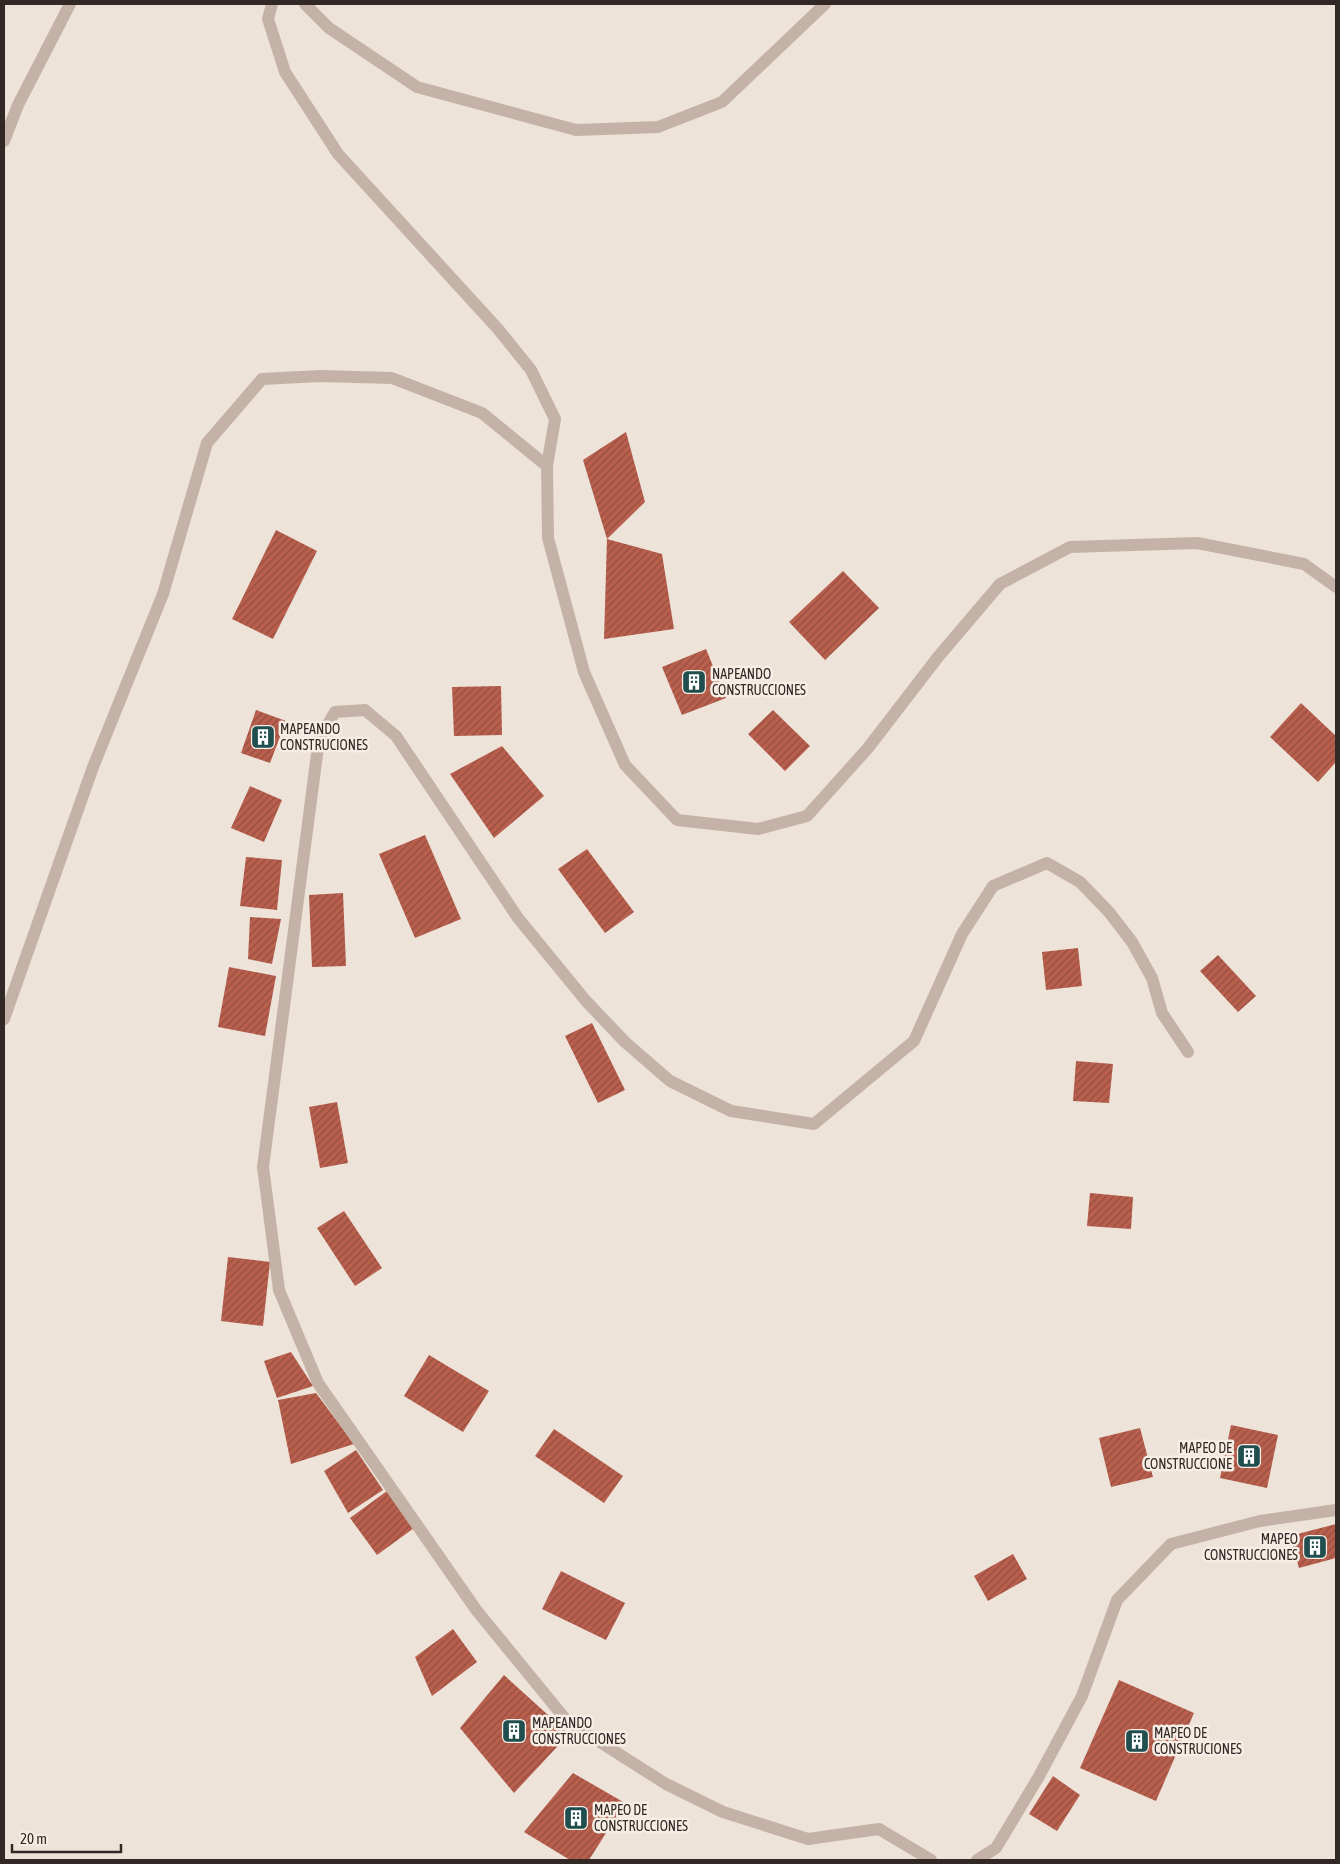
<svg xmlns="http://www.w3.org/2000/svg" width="1340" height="1864" font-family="'Asap Condensed',sans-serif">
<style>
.building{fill:url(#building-hatch)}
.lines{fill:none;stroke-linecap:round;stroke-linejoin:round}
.minor{stroke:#c4b2a7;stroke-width:12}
.labels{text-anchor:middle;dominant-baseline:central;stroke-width:5;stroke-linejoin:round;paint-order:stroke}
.poi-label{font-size:14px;fill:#322927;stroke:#f6ede5;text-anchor:start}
</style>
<defs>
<pattern id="building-hatch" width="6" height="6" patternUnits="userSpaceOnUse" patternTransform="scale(1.25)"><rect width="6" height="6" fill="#b85f4d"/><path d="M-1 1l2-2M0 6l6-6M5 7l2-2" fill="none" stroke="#964e40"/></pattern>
</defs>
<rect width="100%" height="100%" fill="#eee3d9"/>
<path class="building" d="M626,432l19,70 -38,37 55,15 12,75 -70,10 3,-100 -24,-79z
M276,530l41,21 -44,88 -41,-20z
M843,571l36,37 -54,52 -36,-38z
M706,649l20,49 -44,17 -20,-48z
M501,686l1,49 -48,1 -2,-49z
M1301,703l35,33v26l-18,20 -48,-45z
M256,710l30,11 -16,42 -29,-10z
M773,710l37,36 -25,25 -37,-37z
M502,746l42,50 -50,42 -44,-64z
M250,786l32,14 -18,42 -33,-14z
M425,835l36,84 -46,19 -36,-84z
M587,849l47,63 -29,21 -47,-64z
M246,857l36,3 -5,50 -37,-4z
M343,893l3,73 -34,1 -3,-72z
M250,917l31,2 -9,45 -24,-5z
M1078,948l4,38 -36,4 -4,-38z
M1218,955l38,41 -18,16 -38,-41z
M229,967l47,9 -11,60 -47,-9z
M592,1023l33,67 -27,13 -33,-67z
M1076,1061l37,3 -4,39 -36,-2z
M337,1102l11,61 -28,5 -11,-61z
M1090,1193l43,4 -2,32 -44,-3z
M344,1211l38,57 -27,18 -38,-58z
M228,1257l42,5 -7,64 -42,-5z
M291,1352l22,34 -36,12 -13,-37z
M429,1355l60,36 -26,41 -59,-36z
M316,1393l38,51 -63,20 -13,-64z
M1231,1425l47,10 -11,53 -47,-10z
M1140,1428l13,49 -42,10 -12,-49z
M554,1429l69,47 -19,27 -69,-47z
M356,1450l27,40 -35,23 -24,-42z
M387,1491l27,37 -37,27 -27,-37z
M1336,1524v34l-37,10 -9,-32z
M1013,1554l14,25 -39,22 -14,-25z
M561,1571l64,32 -19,37 -64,-31z
M453,1629l24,33 -45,34 -17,-39z
M504,1675l65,59 -55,59 -54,-65z
M1119,1680l75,33 -38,88 -76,-33z
M573,1773l52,30 -36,57h-19l-46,-28z
M1053,1776l27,19 -23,36 -28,-17z"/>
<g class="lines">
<path class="minor" d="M272,4l-4,15 17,53 53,82 160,175 33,41 24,49 -8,47
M305,4l24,24 88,59 159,43 82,-3 64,-25 103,-98
M4,141l14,-36 52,-101
M4,1019l89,-252 70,-173 44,-151 55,-64 58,-3 72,2 90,35 65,53 1,72 36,134 41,93 52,55 81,9 49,-13 61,-68 70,-91 62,-73 70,-37 127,-4 107,21 32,23
M931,1860l-52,-31 -71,10 -85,-27 -57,-28 -99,-63 -90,-110 -159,-228 -39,-93 -16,-123 56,-428 16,-27 30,-2 31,26 122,182 68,83 39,41 45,39 61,30 83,13 100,-83 48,-107 31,-48 54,-23 33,19 29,30 23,30 20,36 10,35 26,39
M977,1860l19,-12 42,-70 44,-82 35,-96 54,-56 89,-23 76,-11"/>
</g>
<defs>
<symbol id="building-square" viewBox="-11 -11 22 22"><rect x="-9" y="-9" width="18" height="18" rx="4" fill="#214e4e" stroke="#f6ede5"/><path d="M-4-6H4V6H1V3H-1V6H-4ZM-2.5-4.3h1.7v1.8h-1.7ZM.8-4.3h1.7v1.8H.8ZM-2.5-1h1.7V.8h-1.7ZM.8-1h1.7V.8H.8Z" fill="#fff"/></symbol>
</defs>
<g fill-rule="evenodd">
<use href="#building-square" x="680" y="668" width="28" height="28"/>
<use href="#building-square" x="249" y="723" width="28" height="28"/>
<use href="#building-square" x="1235" y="1442" width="28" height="28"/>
<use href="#building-square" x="1301" y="1533" width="28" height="28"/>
<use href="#building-square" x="500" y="1717" width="28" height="28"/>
<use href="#building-square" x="1123" y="1727" width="28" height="28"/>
<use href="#building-square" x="562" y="1804" width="28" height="28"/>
</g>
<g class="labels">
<g class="poi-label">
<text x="712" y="674">NAPEANDO<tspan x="712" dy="16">CONSTRUCCIONES</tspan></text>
<text x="280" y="729">MAPEANDO<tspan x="280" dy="16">CONSTRUCIONES</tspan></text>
<text x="1232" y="1448" text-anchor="end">MAPEO DE<tspan x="1232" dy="16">CONSTRUCCIONE</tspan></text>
<text x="1298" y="1539" text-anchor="end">MAPEO<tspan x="1298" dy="16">CONSTRUCCIONES</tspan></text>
<text x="532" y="1723">MAPEANDO<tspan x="532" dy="16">CONSTRUCCIONES</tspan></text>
<text x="1154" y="1733">MAPEO DE<tspan x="1154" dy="16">CONSTRUCIONES</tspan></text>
<text x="594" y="1810">MAPEO DE<tspan x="594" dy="16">CONSTRUCCIONES</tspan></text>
</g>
</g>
<rect width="1340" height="1864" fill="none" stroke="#322927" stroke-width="10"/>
<path d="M12 1844v8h109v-8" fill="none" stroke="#322927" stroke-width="2.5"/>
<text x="20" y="1844" font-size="15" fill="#322927" stroke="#f6ede5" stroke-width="4" paint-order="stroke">20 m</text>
</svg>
